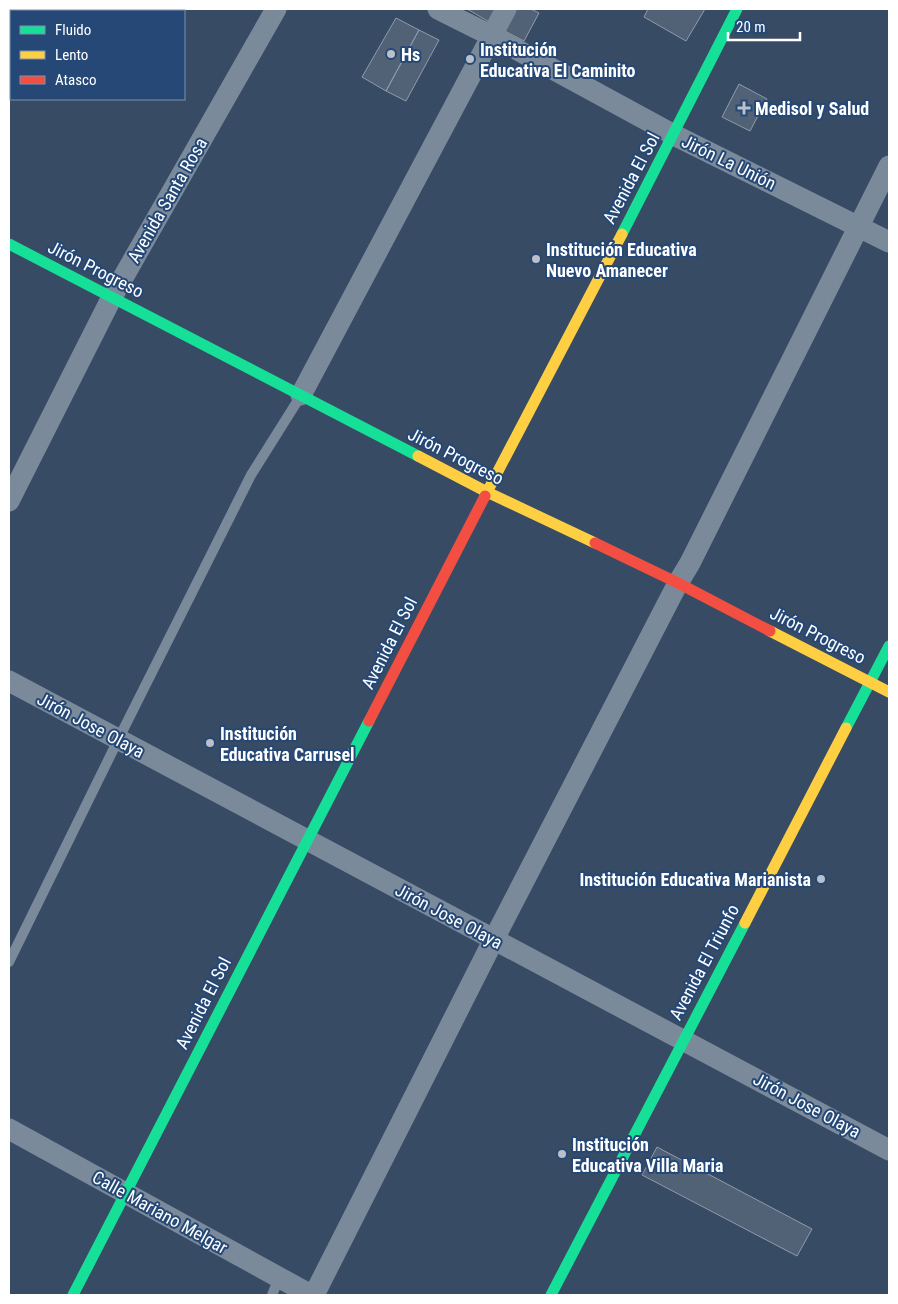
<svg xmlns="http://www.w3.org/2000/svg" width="898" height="1304" font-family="'Roboto Condensed',sans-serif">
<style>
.building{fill:#526276;stroke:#8e9baa}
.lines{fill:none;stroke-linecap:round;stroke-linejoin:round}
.path{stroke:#7b8a9b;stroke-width:3;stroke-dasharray:2.5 4;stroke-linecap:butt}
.lane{stroke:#7b8a9b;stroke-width:10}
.street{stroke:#7b8a9b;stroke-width:21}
.fast{stroke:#16e098;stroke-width:11}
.slow{stroke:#ffcf43;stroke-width:11}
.jam{stroke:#f24e42;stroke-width:11}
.poi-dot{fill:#b9c0c9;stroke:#254876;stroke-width:2}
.labels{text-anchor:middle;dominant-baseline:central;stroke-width:4;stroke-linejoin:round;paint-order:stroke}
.poi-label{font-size:18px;font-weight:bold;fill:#fff;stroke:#254876;text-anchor:start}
.street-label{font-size:18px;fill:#fff;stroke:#254876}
</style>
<rect width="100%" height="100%" fill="#374b64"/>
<path class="building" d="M467,9h33l-9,14z
M514,9h17l8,4 -15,28 -21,-11z
M648,9h57l-19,32 -42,-24z
M396,18l23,12 -33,61 -24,-14z
M419,30l20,10 -33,61 -20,-10z
M739,84l28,15 -17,32 -28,-14z
M657,1147l155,82 -15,27 -155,-81z"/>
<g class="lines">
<path class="path" d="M32,11l1,-2
M9,54l2,-4"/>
<path class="lane" d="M9,962l109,-222 133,-265 49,-78
M272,1295l7,-17"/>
<path class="street" d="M438,9l54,27 182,99 215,107
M301,395l205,-386
M9,501l103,-204 164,-288
M9,681l880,469
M9,1129l302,166
M314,1295l180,-356 184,-356 12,-20 199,-397"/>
<path class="fast" d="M622,234l115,-225
M9,244l409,212
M846,728l43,-82
M73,1295l296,-574
M551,1295l194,-372"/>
<path class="slow" d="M418,456l69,36 108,51
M485,496l137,-262
M770,631l119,61
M745,923l101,-195"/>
<path class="jam" d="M595,543l83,40 92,48
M369,721l116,-225"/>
</g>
<g class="poi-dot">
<circle cx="391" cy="54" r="5"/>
<circle cx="470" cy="59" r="5"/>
<path d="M741.5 100.5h5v5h5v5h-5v5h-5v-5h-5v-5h5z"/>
<circle cx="536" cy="259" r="5"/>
<circle cx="210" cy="743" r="5"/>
<circle cx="821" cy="879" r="5"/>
<circle cx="562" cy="1154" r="5"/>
</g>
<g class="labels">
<g class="poi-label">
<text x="480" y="49">Institución<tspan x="480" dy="21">Educativa El Caminito</tspan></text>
<text x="401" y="54">Hs</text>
<text x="755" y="108">Medisol y Salud</text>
<text x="546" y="249">Institución Educativa<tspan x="546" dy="21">Nuevo Amanecer</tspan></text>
<text x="220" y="733">Institución<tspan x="220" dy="21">Educativa Carrusel</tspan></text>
<text x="811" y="879" text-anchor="end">Institución Educativa Marianista</text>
<text x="572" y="1144">Institución<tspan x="572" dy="21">Educativa Villa Maria</tspan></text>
</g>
<g class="street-label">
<text transform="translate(729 162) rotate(26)">Jirón La Unión</text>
<text transform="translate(631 178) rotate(-62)">Avenida El Sol</text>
<text transform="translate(167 200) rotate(-60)">Avenida Santa Rosa</text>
<text transform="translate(96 269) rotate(27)">Jirón Progreso</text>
<text transform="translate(456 456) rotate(27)">Jirón Progreso</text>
<text transform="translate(818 635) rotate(27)">Jirón Progreso</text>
<text transform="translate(389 643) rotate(-63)">Avenida El Sol</text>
<text transform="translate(91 725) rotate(28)">Jirón Jose Olaya</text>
<text transform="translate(449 916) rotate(28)">Jirón Jose Olaya</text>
<text transform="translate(704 962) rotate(-62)">Avenida El Triunfo</text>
<text transform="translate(203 1003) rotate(-63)">Avenida El Sol</text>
<text transform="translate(807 1105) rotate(28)">Jirón Jose Olaya</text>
<text transform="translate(160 1212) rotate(29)">Calle Mariano Melgar</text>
</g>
</g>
<rect width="898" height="1304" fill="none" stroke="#ffffff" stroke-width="20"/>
<rect x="10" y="10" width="175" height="90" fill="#254876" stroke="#7c91ad"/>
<rect x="20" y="26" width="25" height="8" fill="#16e098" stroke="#7c91ad"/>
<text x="55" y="35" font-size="15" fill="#ffffff">Fluido</text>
<rect x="20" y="51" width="25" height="8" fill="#ffcf43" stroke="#7c91ad"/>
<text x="55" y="60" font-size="15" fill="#ffffff">Lento</text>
<rect x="20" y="76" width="25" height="8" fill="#f24e42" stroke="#7c91ad"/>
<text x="55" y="85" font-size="15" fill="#ffffff">Atasco</text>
<path d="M728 32v8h72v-8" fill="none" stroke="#ffffff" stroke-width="2.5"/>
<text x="736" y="32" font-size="15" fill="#ffffff" stroke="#254876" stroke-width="4" paint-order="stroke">20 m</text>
</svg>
